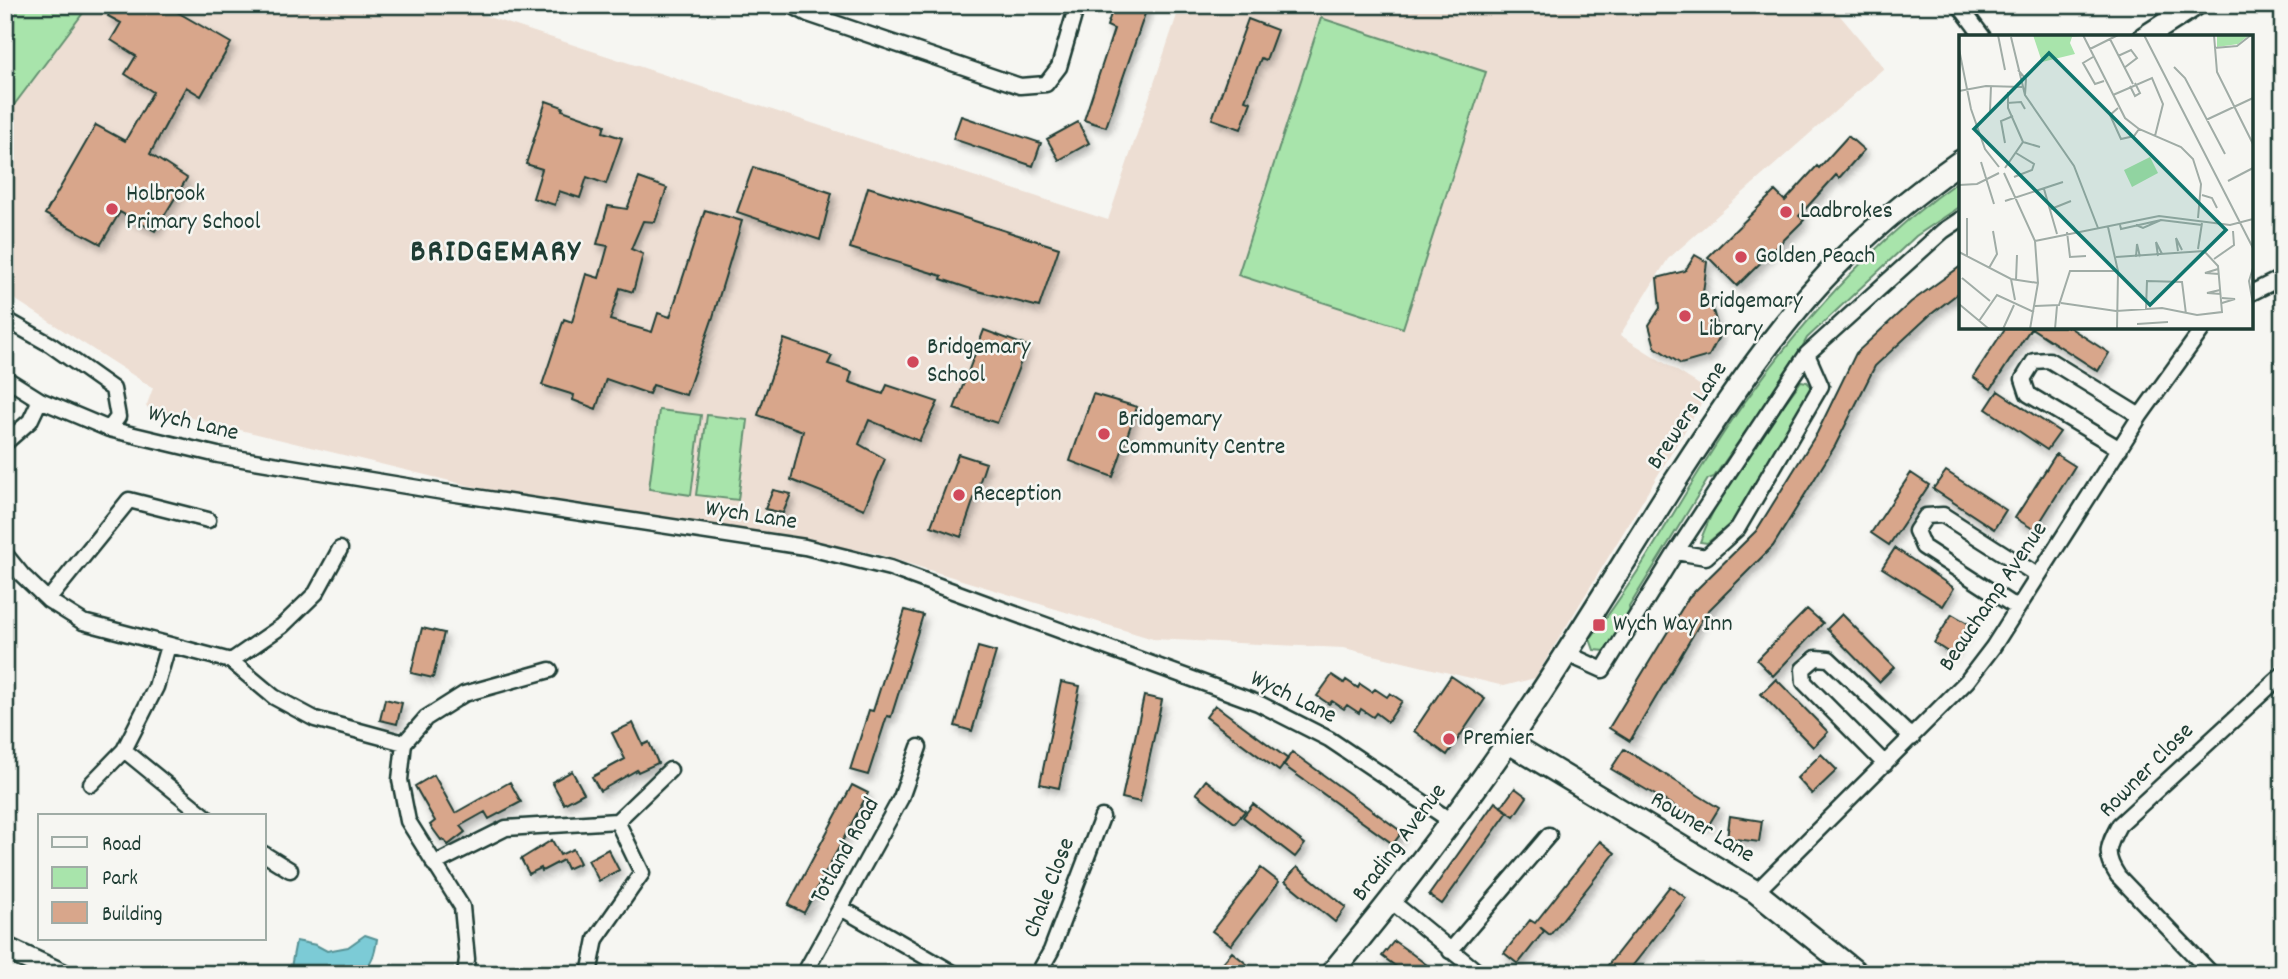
<svg xmlns="http://www.w3.org/2000/svg" width="2288" height="979" font-family="Dekko,sans-serif">
<style>
.built{fill:#edded3}
.green{fill:#a8e4ab;stroke:#649070;stroke-width:2}
.water{fill:#7bcbd6;stroke:#569295;stroke-width:2}
.building{fill:#d8a68b;stroke:#1f3d34;stroke-width:2;filter:url(#shadow)}
.lines{fill:none;stroke-linecap:round;stroke-linejoin:round}
.street-casing{stroke:#1f3d34;stroke-width:19}
.secondary-casing{stroke:#1f3d34;stroke-width:26}
.street{stroke:#f6f6f2;stroke-width:14}
.secondary{stroke:#f6f6f2;stroke-width:21}
.poi-dot{fill:#d1495b;stroke:#f6f6f2;stroke-width:2.5}
.labels{text-anchor:middle;dominant-baseline:central;stroke-width:5;stroke-linejoin:round;paint-order:stroke}
.poi-label{font-size:24px;fill:#1f3d34;stroke:#f6f6f2;text-anchor:start}
.street-label{font-size:24px;fill:#1f3d34;stroke:#f6f6f2}
.district-label{font-size:32px;font-weight:bold;letter-spacing:2px;fill:#1f3d34;stroke:#f6f6f2}
.inset-road{fill:none;stroke:#a0aca6;stroke-width:2}
.view{fill:#0f766e;fill-opacity:0.15;stroke:#0f766e;stroke-width:3.5}
.inset-edge{fill:none;stroke:#1f3d34;stroke-width:3.5}
</style>
<defs>
<filter id="shadow"><feDropShadow dx="3.5" dy="5.5" stdDeviation="3.5" flood-color="#0004"/></filter>
</defs>
<rect width="100%" height="100%" fill="#f6f6f2"/>
<filter id="ink" filterUnits="userSpaceOnUse"><feTurbulence type="fractalNoise" baseFrequency=".0143" numOctaves="2"/><feDisplacementMap in="SourceGraphic" scale="14" xChannelSelector="R" yChannelSelector="G"/><feConvolveMatrix kernelMatrix="1 2 1 2 8 2 1 2 1" color-interpolation-filters="sRGB"/></filter>
<g filter="url(#ink)">
<path class="built" d="M89,5h363l656,215 69,-205 -1,-10h655l53,63 -216,191 -48,76 89,56 -174,287 -31,8 -160,-38 -191,-9 -279,-86 -383,-62 -345,-84 7,-19 -148,-95v-168l9,-20z"/>
<path class="green" d="M5,5h84l-75,100 -9,3z
M1321,18l165,54 -83,256 -165,-53z
M1961,179v27l-45,30 -109,102 -13,24 -80,115 -6,2 -79,128 1,6 -24,38 -12,-1 -4,-11c58,-74 99,-159 154,-236 60,-84 131,-164 217,-224z
M1801,381l6,1 8,8 -79,130 -29,23 -7,-1c20,-57 66,-112 101,-161z
M659,410l42,5 -10,80 -42,-6z
M707,415l41,5 -10,80 -42,-5z"/>
<path class="water" d="M365,935l12,4c-2,15 -5,24 -15,35l-72,-2 6,-31 20,4 11,6 21,-4z"/>
<path class="building" d="M114,5h51l66,38 -30,53 -15,-9 -36,67 37,24 -32,53 -35,-19 -19,32 -56,-30 51,-89 29,16 28,-49 -28,-18 11,-18 -25,-16 10,-17 -13,-7z
M1114,5h34l-42,122 -22,-7 30,-91 -7,-3z
M1248,19l29,11 -11,30 -5,-2 -16,42 6,2 -10,27 -29,-10z
M546,101l17,6 -1,3 43,15 -2,7 19,6 -16,46 -19,-7 -7,21 -21,-7 -4,14 -22,-7 9,-29 -16,-5z
M961,116l80,27 -8,23 -80,-27z
M1078,122l11,21 -30,17 -12,-21z
M1848,136l16,14 -25,28 -3,-3 -37,41 5,4 -67,66 -29,-29 67,-66 10,10 32,-35 2,2z
M753,167l79,26 -12,47 -83,-28z
M639,178l28,10 -12,34 -12,-1 -12,28 12,5 -10,38 -13,-4 -10,32 42,12 6,-19 12,4 35,-107 37,11 -29,96 -27,78 -33,-10 -4,9 -43,-15 -10,30 -23,-9 1,-5 -32,-10 22,-66 8,3 14,-48 13,4 9,-32 -11,-2 11,-38 19,3z
M868,187l191,61 -20,59 -65,-17 -33,-11 1,-3 -92,-28z
M1695,255l12,7 -5,39 10,6 8,28 -11,21 -28,8 -26,-17 -6,-22 11,-17 -3,-30 28,-7z
M1961,266v25l-31,24 -55,51 -40,80 -62,100 -67,67 -76,128 -21,-13 80,-131 67,-66 61,-98 39,-80 55,-51z
M2006,327h63l40,26 -11,18 -67,-43 -40,61 -18,-12z
M984,330l43,16 -30,77 -43,-14z
M784,339l48,17 -4,8 24,8 -3,10 34,12 4,-9 51,17 -19,39 -50,-21 -10,24 26,15 -21,50 -73,-29 12,-49 -45,-16z
M1998,391l62,41 -13,18 -61,-41z
M1093,394l44,13 -24,70 -43,-16z
M958,454l28,9 -25,74 -30,-11z
M2056,454l19,12 -40,64 -20,-12z
M1946,471l60,39 -12,19 -61,-40z
M1911,473l18,12 -40,60 -18,-12z
M773,490l18,4 -8,19 -18,-4z
M1895,548l59,40 -11,18 -61,-38z
M1807,609l16,14 -50,53 -16,-16z
M905,610l18,5 -32,102 -4,-1 -19,59 -18,-5 19,-60 4,1z
M1842,614l52,53 -15,15 -52,-53z
M1952,614l17,10 -18,30 -17,-11z
M422,628l22,5 -11,45 -22,-5z
M978,647l18,5 -24,79 -17,-5z
M1332,675l12,8 2,-3 12,8 2,-4 12,8 3,-3 12,8 3,-4 12,8 -14,21 -12,-9 -3,4 -12,-8 -2,4 -12,-8 -3,4 -12,-8 -3,3 -12,-8z
M1451,676l34,23 -38,56 -33,-24z
M1776,679l52,53 -15,15 -52,-53z
M1061,682l19,4 -21,102 -19,-4z
M1144,696l18,4 -22,102 -18,-4z
M385,699l17,4 -5,21 -17,-4z
M1215,705l73,54 -9,12 -73,-54z
M633,723l10,22 6,-3 9,21 -20,9 -1,-2 -37,21 -8,-14 33,-18 -13,-26z
M1624,749l95,59 -11,18 -97,-57z
M1292,752l110,80 -9,12 -110,-79z
M1821,754l16,16 -25,24 -15,-16z
M572,771l12,22 -20,11 -12,-22z
M434,775l21,38 55,-31 11,20 -32,17 -4,-7 -25,14 5,6 -17,13 -5,-6 -2,1 -11,-15 5,-4 -20,-35z
M1206,780l39,31 -10,12 -39,-30z
M852,785l16,8 -64,120 -16,-8z
M1515,788l12,9 -13,19 -13,-9z
M1495,802l13,10 -66,92 -13,-9z
M1253,804l52,40 -10,13 -52,-40z
M1730,816l32,5 -3,21 -32,-4z
M552,840l8,15 13,-6 7,14 -13,6 -4,-9 -21,11 -1,-3 -12,6 -8,-15z
M1600,841l15,12 -65,82 -10,-8 4,4 -26,33 -14,-11 26,-33 5,3z
M608,849l11,21 -20,11 -11,-21z
M1297,867l49,40 -11,15 -50,-41z
M1261,868l18,14 -48,63 -19,-14z
M1670,886l16,12 -60,76h-25z
M1394,941l17,12 28,21h-33l-24,-18z
M1232,952l27,22h-29l-10,-8z"/>
<g class="lines">
<defs>
<path id="street" d="M791,5l17,9 212,72 26,-2 13,-17 18,-62
M1959,5l24,32
M2251,293l32,-16
M5,319l46,26 62,44 5,28 -9,12
M5,378l35,22 69,29 109,26 225,37 362,55 85,21 368,135 71,36 122,82
M5,443l25,-22 10,-21
M2120,449l-92,-55 -5,-15 11,-18 15,-1 91,56
M1676,552l30,5 32,-29 83,-142 -14,-32
M5,554l17,21 26,25 35,22 148,39 43,36 41,22 89,24
M48,600l81,-100 79,20
M2017,608l-94,-61 -7,-16 10,-15 17,-1 94,60
M168,646l-12,41 -32,63 81,66
M1565,653l38,17 73,-118 131,-198 136,-123 18,-12
M231,661l51,-35 34,-33 24,-44
M1885,764l-81,-82 -1,-13 13,-11 13,1 83,79
M91,784l33,-34
M617,821l53,-51
M264,854l26,16
M434,864l72,-36 111,-7 25,52 -46,66 -7,35
M1756,892l211,-211 26,-34 147,-231 64,-89
M1391,901l89,73
M841,908l114,66
M1450,951l99,-116
M465,974l2,-15 -5,-52 -54,-86 -8,-41 4,-37 22,-25 38,-24 86,-24
M804,974l97,-176 18,-51
M1038,974l13,-23 51,-134
M2212,974l-94,-98c-14,-21 -11,-29 1,-51l164,-151"/>
<path id="secondary" d="M2145,37l50,-32
M1508,742l248,150 102,82
M5,948l56,26
M1331,974c62,-75 122,-152 177,-232 58,-84 111,-173 166,-259 42,-65 85,-130 136,-189 44,-51 96,-94 151,-133"/>
</defs>
<use href="#street" class="street-casing"/>
<use href="#secondary" class="secondary-casing"/>
<use href="#street" class="street"/>
<use href="#secondary" class="secondary"/>
</g>
</g>
<g class="poi-dot">
<circle cx="112" cy="209" r="7"/>
<circle cx="1786" cy="212" r="7"/>
<circle cx="1741" cy="257" r="7"/>
<circle cx="1685" cy="316" r="7"/>
<circle cx="913" cy="362" r="7"/>
<circle cx="1104" cy="434" r="7"/>
<circle cx="959" cy="495" r="7"/>
<rect x="1592" y="618" width="14" height="14" rx="3.5"/>
<circle cx="1449" cy="739" r="7"/>
</g>
<g class="labels">
<g class="poi-label">
<text x="126" y="195">Holbrook<tspan x="126" dy="28">Primary School</tspan></text>
<text x="1800" y="212">Ladbrokes</text>
<text x="1755" y="257">Golden Peach</text>
<text x="1699" y="302">Bridgemary<tspan x="1699" dy="28">Library</tspan></text>
<text x="927" y="348">Bridgemary<tspan x="927" dy="28">School</tspan></text>
<text x="1118" y="420">Bridgemary<tspan x="1118" dy="28">Community Centre</tspan></text>
<text x="973" y="495">Reception</text>
<text x="1613" y="625">Wych Way Inn</text>
<text x="1463" y="739">Premier</text>
</g>
<g class="street-label">
<text transform="translate(1688 416) rotate(-56)">Brewers Lane</text>
<text transform="translate(193 424) rotate(13)">Wych Lane</text>
<text transform="translate(751 516) rotate(9)">Wych Lane</text>
<text transform="translate(1994 597) rotate(-56)">Beauchamp Avenue</text>
<text transform="translate(1293 698) rotate(26)">Wych Lane</text>
<text transform="translate(2147 771) rotate(-45)">Rowner Close</text>
<text transform="translate(1702 828) rotate(31)">Rowner Lane</text>
<text transform="translate(1400 843) rotate(-53)">Brading Avenue</text>
<text transform="translate(846 851) rotate(-61)">Totland Road</text>
<text transform="translate(1050 888) rotate(-69)">Chale Close</text>
</g>
<g class="district-label">
<text x="496" y="254">BRIDGEMARY</text>
</g>
</g>
<g transform="translate(1959 35)">
<rect width="294" height="294" fill="#f6f6f2"/>
<path d="M74,0h47v1l-8,1 -2,6 5,11 -33,8zM258,0h32l-11,9 -21,3zM191,122l8,16 -26,14 -8,-17z" fill="#a8e4ab"/>
<path class="inset-road" d="M39,0l7,35M124,0l42,83 14,11 42,18 12,12 8,25 -3,34M185,0l109,213M255,0l3,37 36,72M52,2l14,58 49,71 24,62M151,4l23,45M255,13l23,-2 14,-11M0,14l12,60 14,40 14,18M131,14l28,-14M159,21l13,-6 6,8 -13,10M134,22l-10,6 12,21 9,-3M215,32l11,11 40,76M59,35l8,9 -1,16M171,51l5,10 5,-3 -5,-10M0,56l27,-5 36,1M49,57v16l15,34M154,60l39,-17 11,26 -8,32M48,68l14,-1 4,7M159,73l-8,7 11,24 13,-3 5,-7M31,76l1,-25M247,85l47,-22M46,108l-4,-22 12,-5M22,127l13,42M46,133l18,-26 17,5M45,138l31,68 3,42 -8,46M55,142l18,-7 2,-6 -18,-11M269,146l25,-13M0,150l18,-1 22,-11M85,154l13,45M243,160l10,3 5,10M46,166l58,-19M92,174l20,-8M8,183v39M161,190l1,4 40,-9 41,5M177,190l7,3 18,-8M149,192l10,44 -1,58M108,197l3,25 16,-1M76,206l124,-25 71,9 23,-6M239,214l4,-26M219,216l-2,-13 6,12M0,217l52,27 27,4M199,221l-2,-14 6,12M177,222l1,-13 3,13M255,224l20,-14 -1,-14M30,233l8,-14 -4,-23M294,233l-4,13 4,23M259,234l-13,4 14,1M3,243l28,23M52,244l4,21M57,245l1,-25M261,255l-13,3 14,1M263,263l13,1 -13,4M102,268l55,8 46,-3 35,7 25,-3 -4,-46 -14,-15 -88,6M0,269l30,25M76,271l24,-1 11,-34h48M187,274l1,-28 35,1 4,32M20,286l18,-26 37,17M178,289l31,-2M44,294l11,-24M96,294l2,-23"/>
<path class="view" d="M90,18l177,177 -76,75 -176,-176z"/>
<rect width="294" height="294" class="inset-edge"/>
</g>
<rect width="2288" height="979" fill="none" stroke="#f6f6f2" stroke-width="28"/>
<rect x="14" y="14" width="2260" height="951" fill="none" stroke="#1f3d34" stroke-width="2.5" filter="url(#ink)"/>
<rect x="38" y="814" width="228" height="126" fill="#f6f6f2" stroke="#a0aca6" stroke-width="2"/>
<rect x="52" y="837" width="35" height="10" fill="#f6f6f2" stroke="#a0aca6" stroke-width="2"/>
<text x="102" y="850" font-size="21" fill="#1f3d34">Road</text>
<rect x="52" y="867" width="35" height="21" fill="#a8e4ab" stroke="#a0aca6" stroke-width="2"/>
<text x="102" y="884" font-size="21" fill="#1f3d34">Park</text>
<rect x="52" y="902" width="35" height="21" fill="#d8a68b" stroke="#a0aca6" stroke-width="2"/>
<text x="102" y="920" font-size="21" fill="#1f3d34">Building</text>
</svg>
